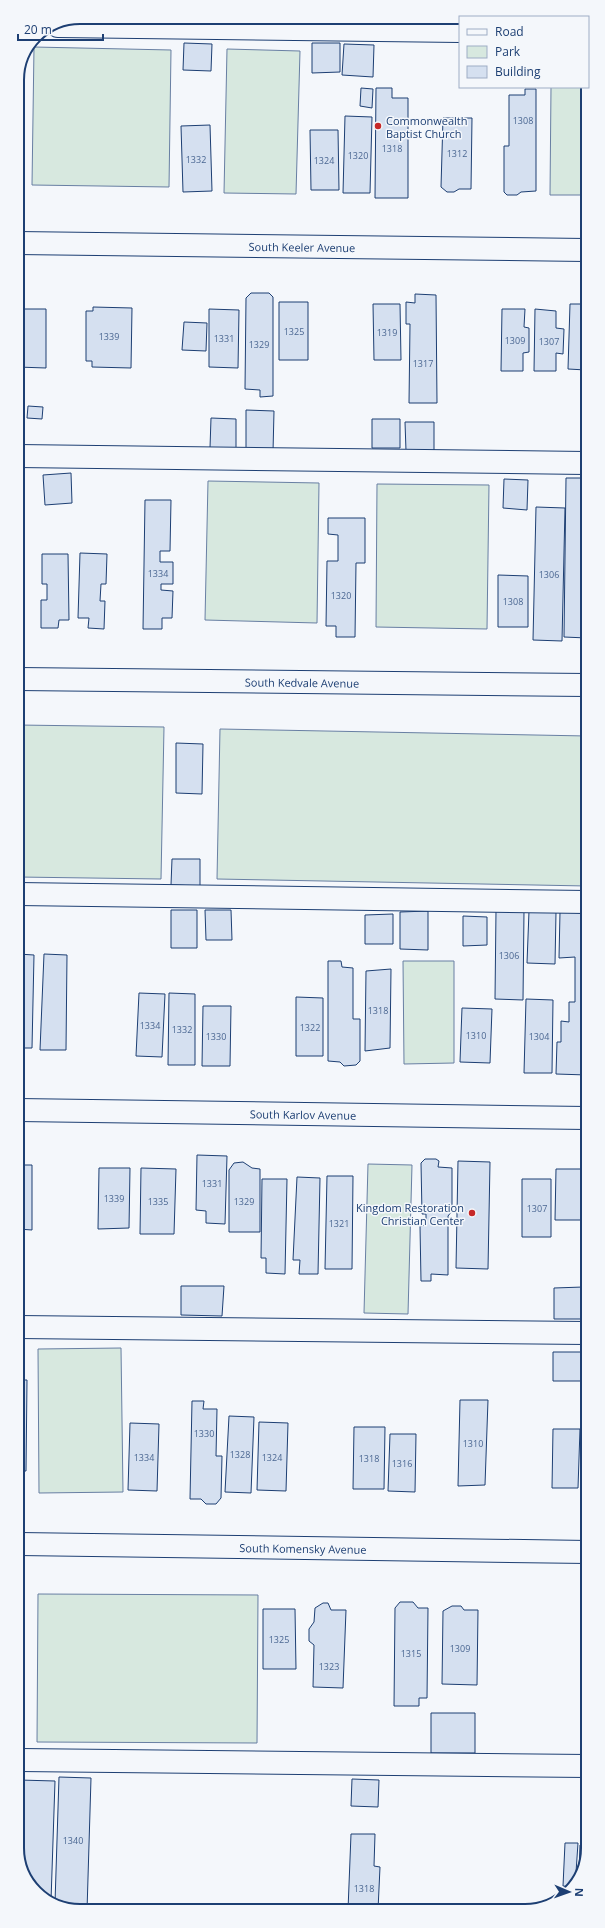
<svg xmlns="http://www.w3.org/2000/svg" width="605" height="1928" font-family="'Open Sans',sans-serif">
<style>
.green{fill:#d7e8df;stroke:#687fa3}
.building{fill:#d5e0f0;stroke:#1d3f73}
.lines{fill:none;stroke-linecap:round;stroke-linejoin:round}
.minor-casing{stroke:#1d3f73;stroke-width:24}
.minor{stroke:#f4f7fb;stroke-width:22}
.poi-dot{fill:#c62828;stroke:#f4f7fb;stroke-width:1.5}
.labels{text-anchor:middle;dominant-baseline:central;stroke-width:3;stroke-linejoin:round;paint-order:stroke}
.number-label{font-size:9px;fill:#4b6792}
.poi-label{font-size:11px;fill:#1d3f73;stroke:#f4f7fb;text-anchor:start}
.street-label{font-size:11px;fill:#1d3f73;stroke:#f4f7fb}
.rim{fill:none;stroke:#1d3f73;stroke-width:2}
</style>
<rect width="100%" height="100%" fill="#f4f7fb"/>
<path class="green" d="M34,47l137,3 -2,137 -137,-2z
M227,49l73,2 -4,143 -72,-1z
M551,87h35v108h-36z
M208,481l111,2 -2,140 -112,-3z
M377,484l112,1 -2,144 -111,-2z
M18,725l146,2 -3,152 -143,-2z
M220,729l367,7v150l-370,-7z
M403,961h51v102l-50,1z
M368,1164l44,1 -4,149 -44,-1z
M121,1348l2,144 -84,1 -1,-144z
M38,1594l220,1 -1,148 -220,-1z"/>
<path class="building" d="M184,43l28,1 -1,27 -28,-1z
M312,43h28v29l-28,1z
M344,44l30,1 -1,32 -31,-2z
M361,88l12,1 -1,19 -12,-2z
M376,88h16v10h16v100h-33z
M525,89h11v102l-15,1 -4,3h-10l-3,-3v-46h5v-51h16z
M345,116l27,1 -2,76h-27z
M443,118h29l-1,71h-12l-5,3h-7l-6,-5z
M210,125l2,66 -29,1 -2,-66z
M310,130h28l1,60h-28z
M251,293h18l4,4v99l-13,1v-7l-15,-1 1,-91z
M415,294l21,1 1,108h-28l1,-79h-4v-22l9,1z
M279,302h29v58h-29z
M373,304h27l1,56h-27z
M570,304h16v66l-18,-1z
M93,307l39,1 -1,60 -39,-1v-6h-6v-50h7z
M17,309h29v59l-29,-1z
M209,309l30,1 -1,58 -29,-1z
M502,309h23l-1,18 5,1v24l-6,1v18h-22z
M535,309l21,2v17l8,1 -1,25 -7,-1v18h-22z
M184,322l23,1 -1,28 -24,-1z
M28,406l15,1 -1,12 -15,-1z
M246,410l28,1 -1,41h-27z
M211,418l25,1v30l-26,-1z
M372,419h28v29h-28z
M405,422h29v29h-28z
M71,473l1,30 -27,2 -2,-30z
M566,478h20l1,160 -23,-1z
M504,479l24,1 -1,30 -24,-2z
M145,500h26l-1,51h-10v11h13v22h-12v6l12,1 -1,27h-10v11h-19z
M536,507l29,1 -3,133 -29,-1z
M328,518h37v45h-9l-1,74h-19v-11h-10l1,-65h11v-26l-10,-1z
M80,553l27,1 -1,30h-5l-1,17h5l-1,28 -16,-1 1,-10h-11z
M42,554h26l1,66h-10l-1,8h-17v-28h6v-16h-5z
M498,575l30,1v51h-30z
M176,743l27,1 -1,50 -26,-1z
M172,859h28v27l-29,-1z
M171,910h26v38h-26z
M205,910h26l1,30h-26z
M496,910l28,1 -1,89 -28,-1z
M428,911v39l-28,-1v-37z
M529,911l27,1 -1,52 -28,-1z
M560,912l27,1v162l-31,-1 1,-32h4v-21l8,1v-20h6v-45l-16,1z
M393,914v30h-28v-29z
M463,916l24,1v28l-24,1z
M18,954l16,1 -2,93h-14z
M44,954l23,1 -1,95h-26z
M328,961h13l1,6 11,1v51h7v42l-4,4 -12,1 -4,-4 -12,-1z
M391,969l-1,79 -25,3 1,-80z
M139,993l26,1 -3,63 -26,-1z
M169,993l26,1v71h-27z
M296,997l27,1v58h-27z
M526,999l27,1 -1,73h-28z
M203,1006h28l-1,60h-28z
M462,1008l30,1 -2,54 -30,-1z
M197,1155l30,1 -2,68 -19,-1v-12l-10,-1z
M425,1159h11l3,2 -1,6 14,1v43l-4,5v59l-17,-1v7h-10l-1,-55 6,-1v-11h-4l-1,-51z
M458,1161l32,1 -2,107 -32,-1z
M243,1162l9,6 8,1v63h-31v-62l5,-7z
M18,1164l2,1h12v65l-14,-1z
M99,1168h31l-1,60 -31,1z
M141,1168l35,1 -2,65h-34z
M556,1169h29l-1,51h-29z
M327,1176h26l-1,93h-27z
M297,1177l23,1 -2,96h-19l1,-14h-7z
M262,1179h25l-2,95 -19,-1v-15h-5z
M522,1179h29v58h-29z
M181,1286h43l-2,30 -41,-1z
M583,1287v32h-29v-31z
M553,1352h28v29h-28z
M19,1380h8l-1,91h-7z
M460,1400h28l-3,85 -27,1z
M192,1401h12l-1,8h14l-1,47h6l-1,42 -5,6h-10l-5,-5h-11z
M229,1416l25,1 -3,76 -26,-1z
M259,1422l29,1 -2,68 -29,-1z
M130,1423l29,1 -2,67 -29,-1z
M354,1427h31l-1,62h-31z
M553,1429h27l-2,59h-26z
M390,1434h26l-1,58 -27,-1z
M400,1602h13l5,6h10l-1,90h-8v8h-25l1,-98z
M19,1603h4l1,60h-5z
M323,1603h5l3,7h15l-3,78 -30,-1 1,-42 -5,-4v-12l5,-7 1,-14z
M452,1606h9l3,4h14l-1,75 -35,-1 1,-73z
M263,1609h32l1,60h-33z
M19,1712h5v32h-5z
M431,1713h44v40h-44z
M59,1777l32,1 -4,133h-12l-20,-8z
M352,1779l27,1 -1,27 -27,-1z
M19,1780l36,1 -4,120 -12,-5 -20,-32z
M586,1826h2v13h-2z
M351,1834h24l-1,32 6,1 -2,43h-30z
M565,1843h13l-3,44 -12,-1z
M580,1845h8v4l-9,25z"/>
<g class="lines">
<defs>
<g id="minor">
<path d="M58,26l402,5"/>
<path id="s1" d="M17,243l569,7"/>
<path d="M18,456l568,7"/>
<path id="s2" d="M18,679l569,6"/>
<path d="M18,894l569,8"/>
<path id="s3" d="M18,1110l569,8"/>
<path d="M18,1327l569,6"/>
<path id="s4" d="M19,1544l569,8"/>
<path d="M19,1760l569,6"/>
</g>
</defs>
<use href="#minor" class="minor-casing"/>
<use href="#minor" class="minor"/>
</g>
<g class="poi-dot">
<circle cx="378" cy="126" r="4"/>
<circle cx="472" cy="1213" r="4"/>
</g>
<g class="labels">
<g class="number-label">
<text x="523" y="120">1308</text>
<text x="392" y="148">1318</text>
<text x="457" y="153">1312</text>
<text x="358" y="155">1320</text>
<text x="196" y="159">1332</text>
<text x="324" y="160">1324</text>
<text x="294" y="331">1325</text>
<text x="387" y="332">1319</text>
<text x="109" y="336">1339</text>
<text x="224" y="338">1331</text>
<text x="515" y="340">1309</text>
<text x="549" y="341">1307</text>
<text x="259" y="344">1329</text>
<text x="423" y="363">1317</text>
<text x="158" y="573">1334</text>
<text x="549" y="574">1306</text>
<text x="341" y="595">1320</text>
<text x="513" y="601">1308</text>
<text x="509" y="955">1306</text>
<text x="378" y="1010">1318</text>
<text x="150" y="1025">1334</text>
<text x="310" y="1027">1322</text>
<text x="182" y="1029">1332</text>
<text x="476" y="1035">1310</text>
<text x="216" y="1036">1330</text>
<text x="539" y="1036">1304</text>
<text x="212" y="1183">1331</text>
<text x="114" y="1198">1339</text>
<text x="158" y="1201">1335</text>
<text x="244" y="1201">1329</text>
<text x="537" y="1208">1307</text>
<text x="339" y="1223">1321</text>
<text x="204" y="1433">1330</text>
<text x="473" y="1443">1310</text>
<text x="240" y="1454">1328</text>
<text x="144" y="1457">1334</text>
<text x="272" y="1457">1324</text>
<text x="369" y="1458">1318</text>
<text x="402" y="1463">1316</text>
<text x="279" y="1639">1325</text>
<text x="460" y="1648">1309</text>
<text x="411" y="1653">1315</text>
<text x="329" y="1666">1323</text>
<text x="73" y="1840">1340</text>
<text x="364" y="1888">1318</text>
</g>
<g class="poi-label">
<text x="386" y="120">Commonwealth<tspan x="386" dy="13">Baptist Church</tspan></text>
<text x="464" y="1207" text-anchor="end">Kingdom Restoration<tspan x="464" dy="13">Christian Center</tspan></text>
</g>
<g class="street-label">
<text stroke="none"><textPath href="#s1" startOffset="285">South Keeler Avenue</textPath></text>
<text stroke="none"><textPath href="#s2" startOffset="284">South Kedvale Avenue</textPath></text>
<text stroke="none"><textPath href="#s3" startOffset="285">South Karlov Avenue</textPath></text>
<text stroke="none"><textPath href="#s4" startOffset="284">South Komensky Avenue</textPath></text>
</g>
</g>
<path d="M0 0H605V1928H0ZM80 24H525A56 56 0 0 1 581 80V1848A56 56 0 0 1 525 1904H80A56 56 0 0 1 24 1848V80A56 56 0 0 1 80 24Z" fill="#f4f7fb" fill-rule="evenodd"/>
<path class="rim" d="M80 24H525A56 56 0 0 1 581 80V1848A56 56 0 0 1 525 1904H80A56 56 0 0 1 24 1848V80A56 56 0 0 1 80 24Z"/>
<rect x="459" y="16" width="130" height="72" fill="#f4f7fb" stroke="#9eadc5"/>
<rect x="467" y="29" width="20" height="6" fill="#f4f7fb" stroke="#9eadc5"/>
<text x="495" y="36" font-size="12" fill="#1d3f73">Road</text>
<rect x="467" y="46" width="20" height="12" fill="#d7e8df" stroke="#9eadc5"/>
<text x="495" y="56" font-size="12" fill="#1d3f73">Park</text>
<rect x="467" y="66" width="20" height="12" fill="#d5e0f0" stroke="#9eadc5"/>
<text x="495" y="76" font-size="12" fill="#1d3f73">Building</text>
<g transform="translate(569 1892) rotate(92)" stroke="#f4f7fb" stroke-width="3" paint-order="stroke">
<path d="M0-3L7 15L0 10L-7 15Z" fill="#1d3f73"/>
<text y="-6" font-size="11" font-weight="bold" text-anchor="middle" fill="#1d3f73">N</text>
</g>
<path d="M18 34v6h85v-6" fill="none" stroke="#1d3f73" stroke-width="2"/>
<text x="24" y="34" font-size="12" fill="#1d3f73" stroke="#f4f7fb" stroke-width="3" paint-order="stroke">20 m</text>
</svg>
